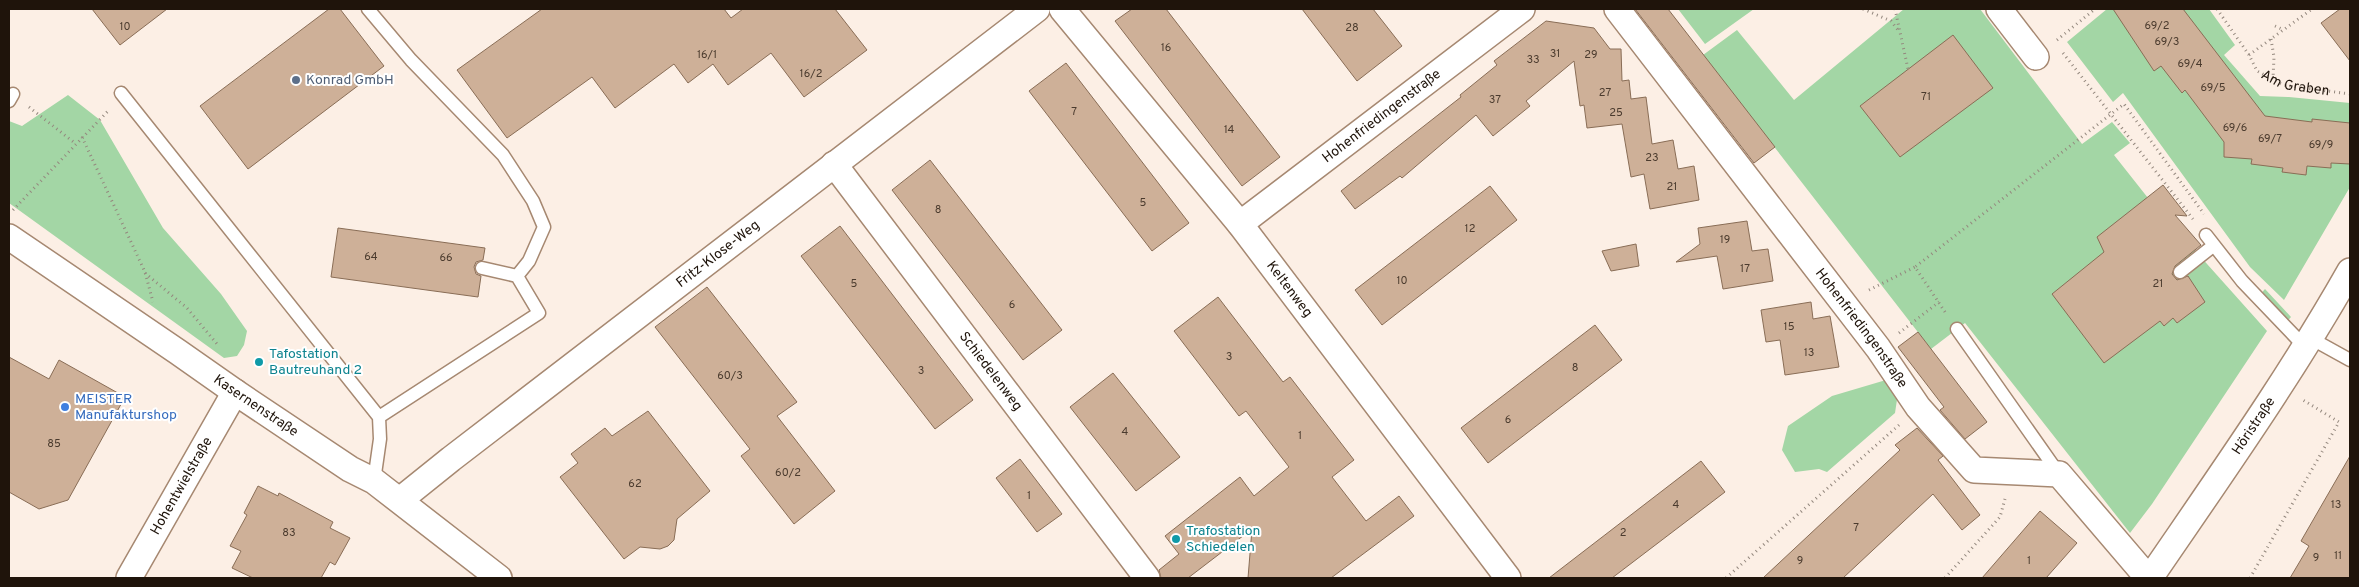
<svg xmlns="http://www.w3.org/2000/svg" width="2359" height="587" font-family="Overpass,sans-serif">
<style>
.green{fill:#a3d6a5}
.building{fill:#ceb098;stroke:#896d56}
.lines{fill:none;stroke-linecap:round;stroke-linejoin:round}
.service-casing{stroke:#a68871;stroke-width:15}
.minor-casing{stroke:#a68871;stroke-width:28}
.path{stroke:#94887e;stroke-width:3;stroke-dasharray:1 4;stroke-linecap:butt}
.service{stroke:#fff;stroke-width:12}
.minor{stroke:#fff;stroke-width:25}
.service-dot{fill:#5c6f8a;stroke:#fff;stroke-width:2}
.culture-dot{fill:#0f9aa8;stroke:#fff;stroke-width:2}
.shop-dot{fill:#3f7fe0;stroke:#fff;stroke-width:2}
.labels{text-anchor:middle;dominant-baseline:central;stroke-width:4;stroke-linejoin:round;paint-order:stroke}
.number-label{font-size:11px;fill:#4b3b2e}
.service-label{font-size:14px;fill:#4e5e75;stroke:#fff;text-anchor:start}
.street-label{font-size:14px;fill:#1f140b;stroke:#fff}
.culture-label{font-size:14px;fill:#0d838f;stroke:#fff;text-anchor:start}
.shop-label{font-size:14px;fill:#366cbe;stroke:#fff;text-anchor:start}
</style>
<rect width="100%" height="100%" fill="#fcefe5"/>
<path class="green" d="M1678,9h76l-49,35z
M1904,9h76l102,135 30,-22 18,21 -16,12 34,43 119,133 -115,173 -22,29 -165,-210 -34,26 -228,-294 34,-25 57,70z
M2107,9h102l26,36 -11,10 36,41 29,1 61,6v84l-66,113 -34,-33 -127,-174 -10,9 -46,-60z
M68,95l32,25 63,108 58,66 26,37 -3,14 -7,11 -13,2 -215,-155v-82l13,5z
M2265,289l26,28 -7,8 -26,-28z
M1886,380l12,13 -3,20 -68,59 -8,-3 -24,3 -13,-22 6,-24 44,-30z"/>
<path class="building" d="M92,9h75l-47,36z
M329,9h11l44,57 -136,103 -48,-63z
M542,9h182l7,9 12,-9h92l32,41 -63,47 -33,-44 -43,32 -15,-21 -25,19 -14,-19 -59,44 -23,-31 -85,61 -50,-68z
M1132,9h34l114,148 -38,29 -127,-165z
M1302,9h71l29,37 -45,35z
M1635,9h33l107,138 -21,16z
M2113,9h70l82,107 47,6v-3l38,4v41l-19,-1v5l-24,-2 -1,9 -24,-3 1,-4 -32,-4 1,-5 -28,-2v-15l-39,-52 -3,3 -21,-27 -7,5z
M2340,9h10v52l-29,-38z
M1546,21l48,7 16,21h11l1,32 7,-1 2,19 15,-2 6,47 21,-4 5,29 16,-3 5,34 -49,9 -6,-35 -13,3 -9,-53 -35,4 -3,-23 -4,1 -6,-45 -48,40 4,5 -37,30 -17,-21 -74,63 -2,-2 -45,33 -14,-18 120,-94 -1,-2 37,-30 -3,-4z
M1953,35l40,53 -93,69 -40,-51z
M1066,63l123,160 -37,28 -123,-160z
M930,160l132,170 -39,30 -131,-170z
M2163,185l24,31 -12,-1 26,30 -26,21 -3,8 5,6 11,-4 17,26 -28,21 -4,-5 -9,8 -4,-5 -56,42 -52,-69 52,-42 -7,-15z
M1490,186l27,34 -135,105 -27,-35z
M1747,221l5,30 16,-2 5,32 -50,8 -6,-33 -41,6 24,-18 -2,-16z
M840,226l133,174 -38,29 -134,-173z
M338,228l147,20 -2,12 -7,2 -2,5 2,7 5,2 -3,21 -147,-20z
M1636,244l3,22 -28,5 -9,-20z
M707,287l90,115 -20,14 58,75 -41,33 -53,-68 9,-7 -95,-122z
M1218,297l65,85 7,-5 64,83 -22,17 34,44 33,-25 15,20 -83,62h-83l4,-49 -64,49h-27l-2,-8 20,-16 -14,-18 75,-59 14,19 35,-29 -43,-56 -7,5 -65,-85z
M1811,302l2,17 17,-3 9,51 -54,8 -5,-35 -14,2 -5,-32z
M1595,325l27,35 -134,103 -27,-35z
M1918,332l69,90 -22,17 -25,-29 4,-3 -46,-60z
M9,357l40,22 10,-19 66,37 -57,103 -29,9 -30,-17z
M1113,373l67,84 -44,34 -66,-84z
M648,411l62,80 -33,28 -3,21 -6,6 -8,3 -20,-2 -16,12 -64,-82 18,-14 -7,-9 34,-26 7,8z
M1917,428l26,28 -5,4 42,55 -18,15 -29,-36 -90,84h-80l137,-128 -5,-5z
M2350,456v122h-60l19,-32 -8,-5z
M1020,459l42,55 -25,18 -41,-54z
M1701,461l24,31 -113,86h-63z
M258,486l20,10 1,-3 54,29 -3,6 20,10 -15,27 -5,-3 -9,16h-68l-21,-10 9,-17 -11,-5 17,-31 -3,-2z
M2040,511l37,32 -31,35h-64z"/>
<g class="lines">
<defs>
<path id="service" d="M368,9l43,51 92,95 30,46 11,26 -15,34 -12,15
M121,93l258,324 1,22 -6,42
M9,101l4,-7
M2206,235l36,46 64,67
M2180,272l33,-26
M1957,329l102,145
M2312,339l38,21
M379,417l160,-104 -22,-37 -35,-8"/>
<g id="minor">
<path id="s2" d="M1062,9l178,215 268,354"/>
<path id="s3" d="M1617,9l261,339 40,59 56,63 85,4 89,104"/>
<path d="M1999,9l37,48"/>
<path id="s4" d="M834,164l313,414"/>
<path id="s5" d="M1240,224l282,-215"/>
<path id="s6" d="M9,237l169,115 57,40 115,77 24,12 125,97"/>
<path id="s7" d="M400,500l51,-41 586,-450"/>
<path id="s8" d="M129,578l106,-186"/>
<path id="s9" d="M2150,578c69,-101 140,-201 200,-307"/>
</g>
</defs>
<use href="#service" class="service-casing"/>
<use href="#minor" class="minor-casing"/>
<g class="path">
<path d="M1863,9l28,12 7,9"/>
<path d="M1895,9l13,60"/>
<path id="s1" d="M2217,9l32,46 8,16 26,14 67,9"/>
<path d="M2275,26l9,4"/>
<path d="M2271,39l3,18 -1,22"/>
<path d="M2057,40l38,-31"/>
<path d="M2063,53l130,166"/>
<path d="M2249,55l63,-46"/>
<path d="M29,107l47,37"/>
<path d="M82,137l63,135 8,30"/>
<path d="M13,210l96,-100"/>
<path d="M145,273l42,35 30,36"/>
<path d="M1869,290l46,-23"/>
<path d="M1945,312l-30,-45 209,-163 80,110"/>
<path d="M1899,333l40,-31"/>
<path d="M1726,578l173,-153"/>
<path d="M1945,578l55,-61 5,-18"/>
<path d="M2250,578l89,-156 -36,-22"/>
</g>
<use href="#service" class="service"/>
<use href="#minor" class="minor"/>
</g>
<circle class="service-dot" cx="296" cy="80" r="5"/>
<g class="culture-dot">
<circle cx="259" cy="362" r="5"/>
<circle cx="1176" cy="539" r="5"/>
</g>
<circle class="shop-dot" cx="65" cy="407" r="5"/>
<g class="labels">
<g class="number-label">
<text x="2157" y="26">69/2</text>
<text x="125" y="27">10</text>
<text x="1352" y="28">28</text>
<text x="2167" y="42">69/3</text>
<text x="1166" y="48">16</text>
<text x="1555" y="54">31</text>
<text x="707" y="55">16/1</text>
<text x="1591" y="55">29</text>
<text x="1533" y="60">33</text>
<text x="2190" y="64">69/4</text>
<text x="811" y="74">16/2</text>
<text x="2213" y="88">69/5</text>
<text x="1605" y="93">27</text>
<text x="1926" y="97">71</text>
<text x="1495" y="100">37</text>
<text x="1074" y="112">7</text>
<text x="1616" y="113">25</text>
<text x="2235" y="128">69/6</text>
<text x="1229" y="130">14</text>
<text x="2270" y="139">69/7</text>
<text x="2321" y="145">69/9</text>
<text x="1652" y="158">23</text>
<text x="1672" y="187">21</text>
<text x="1143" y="203">5</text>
<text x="938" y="210">8</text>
<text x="1470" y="229">12</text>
<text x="1725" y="240">19</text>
<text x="371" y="257">64</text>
<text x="446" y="258">66</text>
<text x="1745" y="269">17</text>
<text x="1402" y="281">10</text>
<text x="854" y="284">5</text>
<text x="2158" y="284">21</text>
<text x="1012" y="305">6</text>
<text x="1789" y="327">15</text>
<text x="1809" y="353">13</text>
<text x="1229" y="357">3</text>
<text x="1575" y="368">8</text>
<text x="921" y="371">3</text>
<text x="730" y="376">60/3</text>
<text x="1508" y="420">6</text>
<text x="1125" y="432">4</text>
<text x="1300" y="436">1</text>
<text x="54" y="444">85</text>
<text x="788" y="473">60/2</text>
<text x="635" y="484">62</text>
<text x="1029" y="496">1</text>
<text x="1676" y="505">4</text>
<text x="2336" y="505">13</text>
<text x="1856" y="528">7</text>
<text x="289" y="533">83</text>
<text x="1623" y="533">2</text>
<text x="2338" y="556">11</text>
<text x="2316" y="558">9</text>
<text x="1800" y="561">9</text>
<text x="2029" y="561">1</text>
</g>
<g class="service-label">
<text x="306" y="80">Konrad GmbH</text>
</g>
<g class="street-label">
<text stroke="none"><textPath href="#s1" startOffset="115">Am Graben</textPath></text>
<text stroke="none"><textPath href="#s5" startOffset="178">Hohenfriedingenstraße</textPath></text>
<text stroke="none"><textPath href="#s7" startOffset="402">Fritz-Klose-Weg</textPath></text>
<text stroke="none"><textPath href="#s2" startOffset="361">Keltenweg</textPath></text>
<text stroke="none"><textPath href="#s3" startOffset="402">Hohenfriedingenstraße</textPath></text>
<text stroke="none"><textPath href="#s4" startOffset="260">Schiedelenweg</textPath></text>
<text stroke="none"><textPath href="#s6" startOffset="299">Kasernenstraße</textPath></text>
<text stroke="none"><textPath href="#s9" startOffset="184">Höristraße</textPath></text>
<text stroke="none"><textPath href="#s8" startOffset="106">Hohentwielstraße</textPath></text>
</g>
<g class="culture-label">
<text x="269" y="354">Tafostation<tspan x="269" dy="16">Bautreuhand 2</tspan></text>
<text x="1186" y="531">Trafostation<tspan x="1186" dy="16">Schiedelen</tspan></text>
</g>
<g class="shop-label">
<text x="75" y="399">MEISTER<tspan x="75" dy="16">Manufakturshop</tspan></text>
</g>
</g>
<rect width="2359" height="587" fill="none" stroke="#1f140b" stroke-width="20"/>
</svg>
